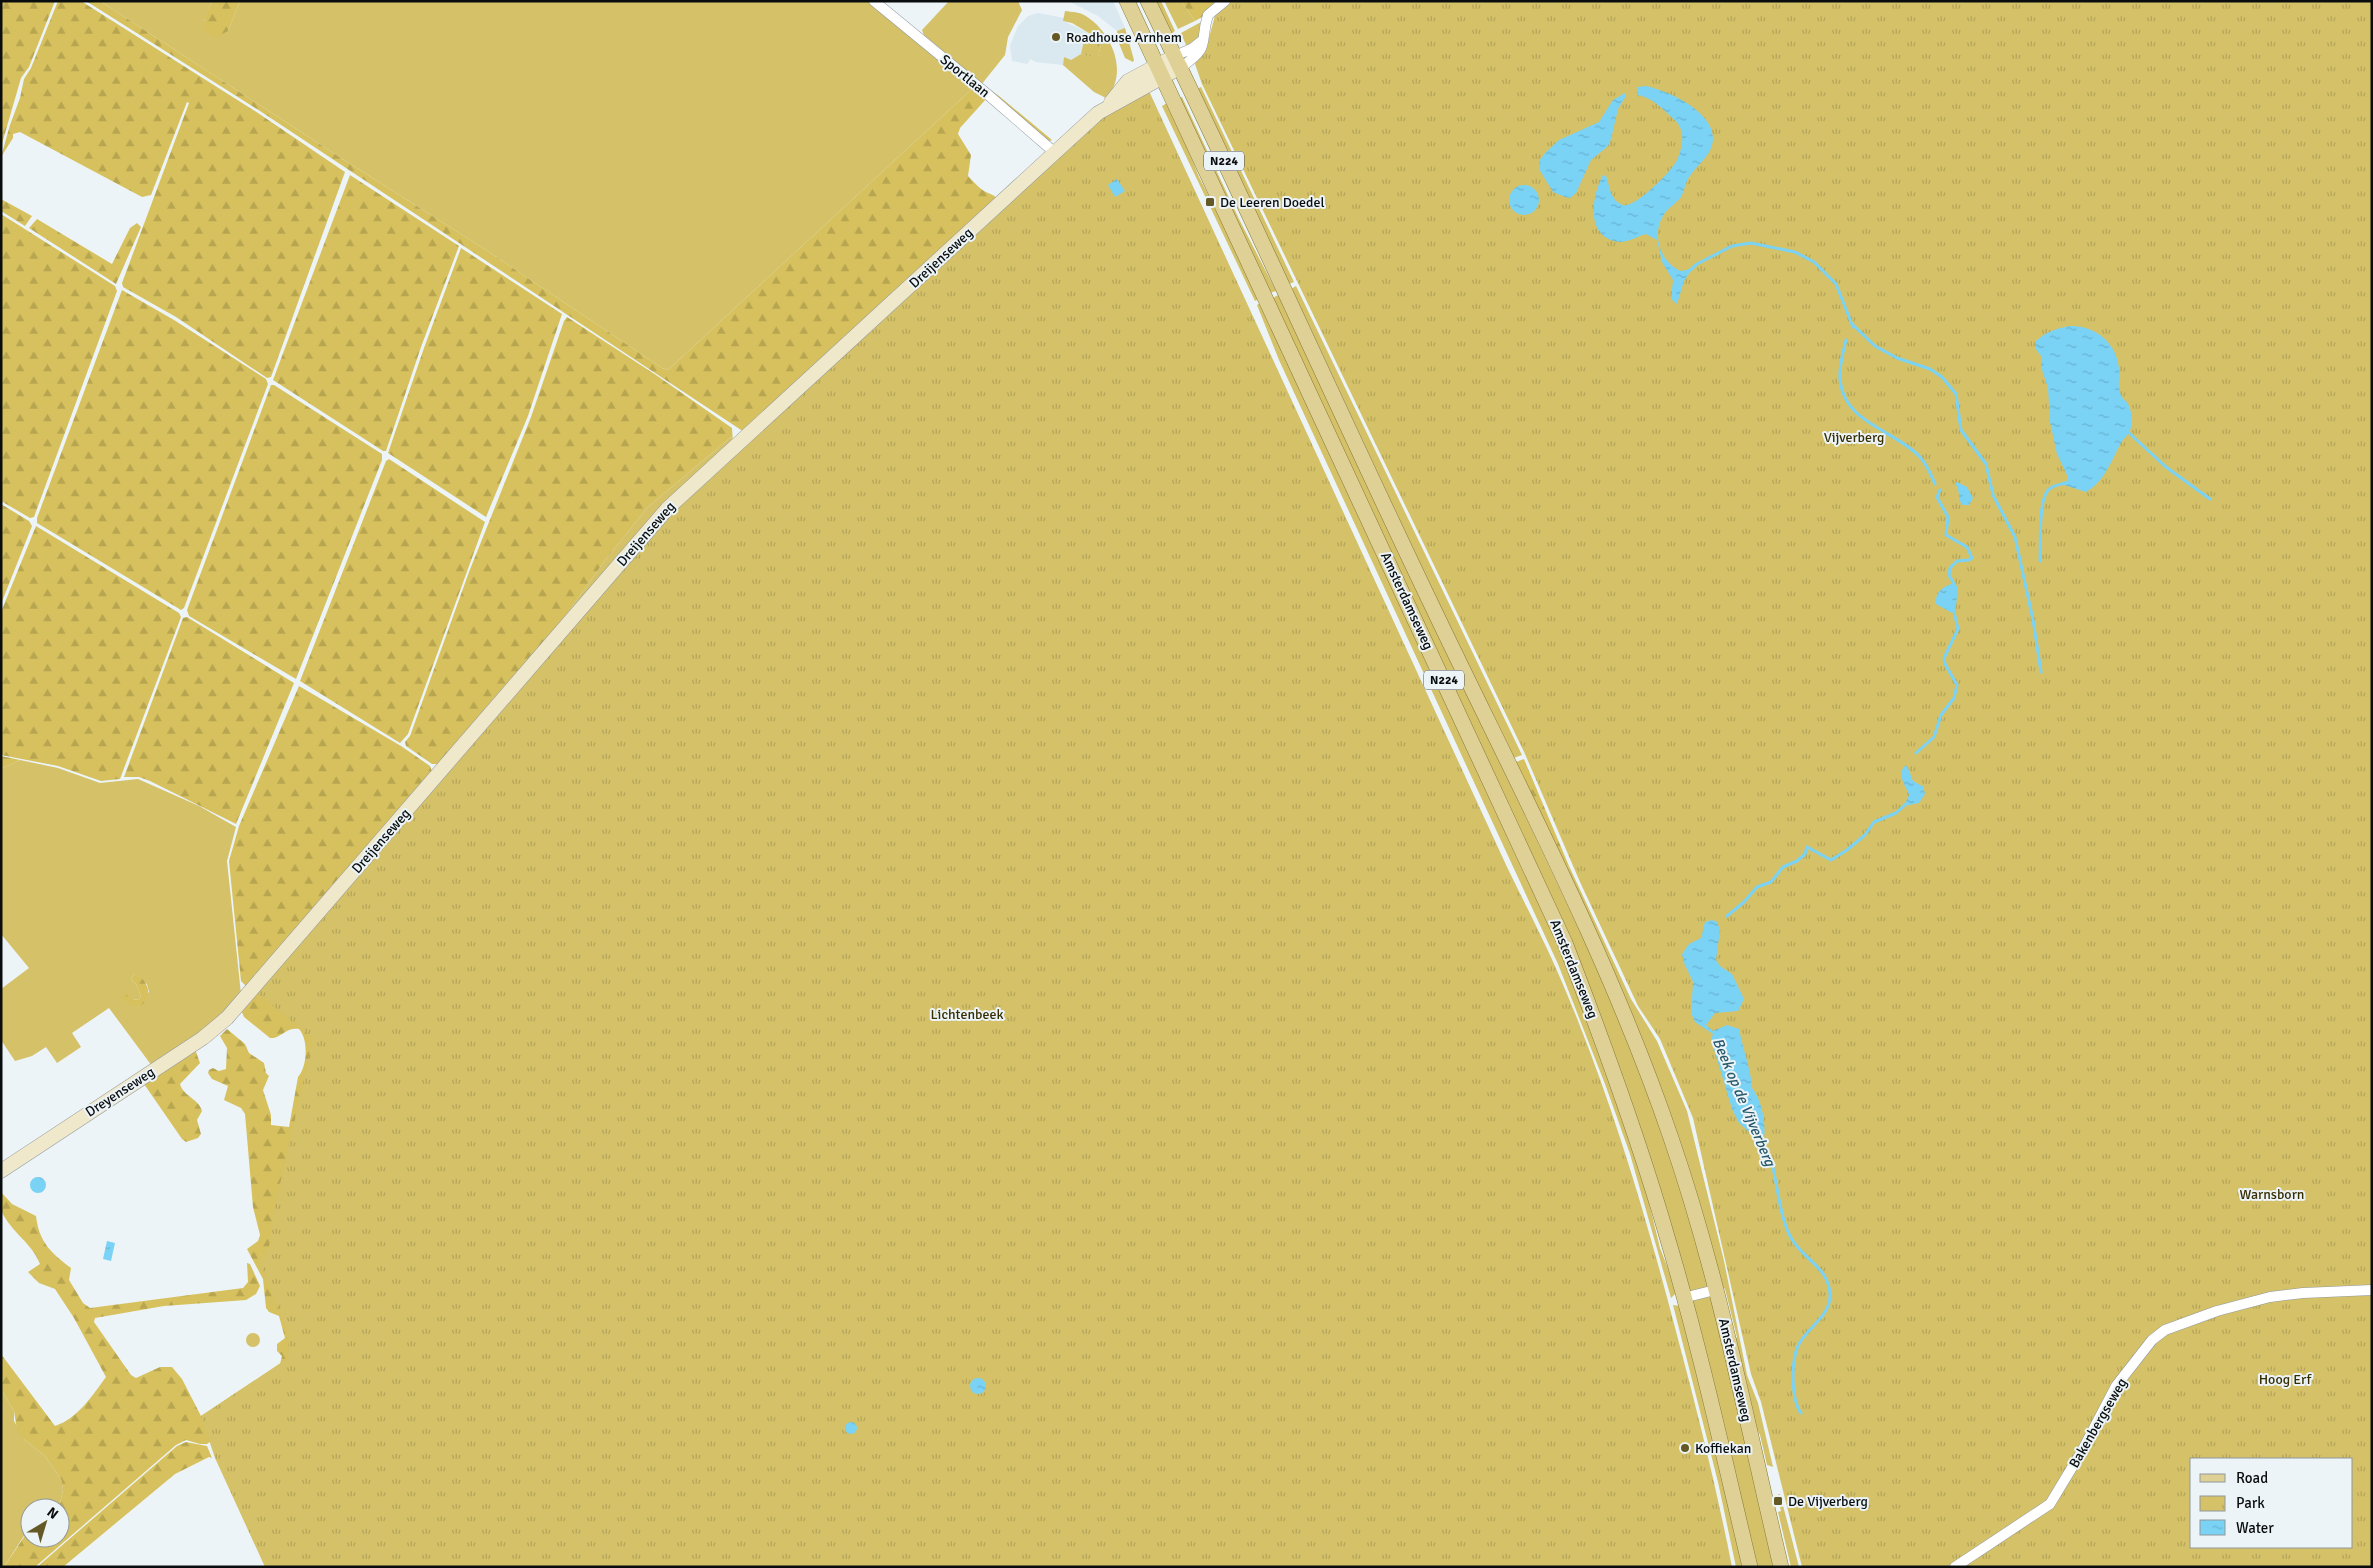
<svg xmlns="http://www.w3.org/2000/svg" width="2373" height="1568" font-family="Signika,sans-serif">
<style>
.built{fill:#d9e9ef}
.grass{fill:#d4c168;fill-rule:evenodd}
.forest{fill:url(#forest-firs)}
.park{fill:url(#park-tufts);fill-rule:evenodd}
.water{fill:url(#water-ripples)}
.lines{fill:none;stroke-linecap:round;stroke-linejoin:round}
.stream{stroke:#7ad2f5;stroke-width:3}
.street-casing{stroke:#939a9e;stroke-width:11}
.secondary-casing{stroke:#939a9e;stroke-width:15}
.primary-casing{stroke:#867938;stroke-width:16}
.street{stroke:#fff;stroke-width:10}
.secondary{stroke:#efe8ca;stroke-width:14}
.primary{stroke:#dfd195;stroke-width:15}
.poi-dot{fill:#645925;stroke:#ecf4f8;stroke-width:2}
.labels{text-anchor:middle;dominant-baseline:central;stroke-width:4;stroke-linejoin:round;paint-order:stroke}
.shield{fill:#ecf4f8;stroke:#4e5254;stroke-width:1}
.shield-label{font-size:12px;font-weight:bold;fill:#0a0d0e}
.poi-label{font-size:14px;fill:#0a0d0e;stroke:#ecf4f8;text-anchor:start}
.street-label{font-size:14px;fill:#0a0d0e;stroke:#ecf4f8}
.park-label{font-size:14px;fill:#362d00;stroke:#ecf4f8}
.water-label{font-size:15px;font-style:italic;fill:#26576a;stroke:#ecf4f8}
</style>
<defs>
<pattern id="forest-firs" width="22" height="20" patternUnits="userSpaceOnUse" patternTransform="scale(1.25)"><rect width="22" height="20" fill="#d7c15e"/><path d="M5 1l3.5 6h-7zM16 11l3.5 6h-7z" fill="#b7a550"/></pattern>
<pattern id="park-tufts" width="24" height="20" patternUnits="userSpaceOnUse" patternTransform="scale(1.25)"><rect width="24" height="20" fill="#d4c168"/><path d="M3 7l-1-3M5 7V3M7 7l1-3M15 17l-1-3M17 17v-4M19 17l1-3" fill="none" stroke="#b5a559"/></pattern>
<pattern id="water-ripples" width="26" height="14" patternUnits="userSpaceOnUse" patternTransform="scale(1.25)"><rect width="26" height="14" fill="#7ad2f5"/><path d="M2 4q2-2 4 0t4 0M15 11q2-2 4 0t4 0" fill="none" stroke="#68b3d1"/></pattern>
</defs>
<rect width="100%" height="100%" fill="#ecf4f8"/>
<path class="built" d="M1068,1h45l12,27 -8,3 -19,-15z
M1038,13l26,5 -1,3 29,13 1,8 -9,-2 -3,14 -10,7 -7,-4 -1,8 -28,-3 -4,-3 -4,5 -15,-3 -2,-15 8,-20 10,-10z"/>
<path class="grass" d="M100,1h112l-8,20 24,10 12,-30h629l105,86 -306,283 -6,-2 -179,-120 -139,-88z
M949,1h69l4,9 -14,27 -3,18 -24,30 -55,-44 -4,-11z
M1156,1h5l14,30 -4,3z
M1164,1h17l14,20 -17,8z
M1065,11c7,1 14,1 19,4 27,15 46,58 22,83l-12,-6 -31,-27 1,-8 7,3 10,-6 17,3 3,-13 -8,-2 1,-6 -22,-13 -9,-2z
M1201,22v14l-9,8 -6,1 -5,-12z
M1125,28l9,32 -1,2 -8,-4 -7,-17 -1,-10z
M1201,87l93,195 -7,3 -90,-196z
M1182,97l57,122 37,72 -6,2 -91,-195z
M1169,102l30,75 62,121 -6,3 -93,-195z
M1296,286l226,469 -11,4 -203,-436 -19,-33z
M1278,295l337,710 52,137 42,144c-6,5 -14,7 -22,5l-53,-177 -361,-816z
M1262,302c29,61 51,124 85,182l219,476 74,206 20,82 17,44 -6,6 -41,-144 -25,-70 -47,-120 -279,-604 -22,-55z
M731,437l2,5 -174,187 5,-11 42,-59 42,-52z
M20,760l38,8 42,15 38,-4 61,27 37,21 -9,34 14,133 -27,29 -62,43 -43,-58 -37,25 9,14 -24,16 -11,-16 -14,9 -17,5 -14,-21v-51l28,-21 -28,-34v-165zM134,974l13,10 2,8 -11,15 -5,-7 6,-1 2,-3 -5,-12 -5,-4z
M1569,866l62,133 26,42 30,70 37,150 23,114 11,28 15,64 -6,-2 -7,-30 -8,-14 -19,-78 4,-6 -12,-48 -5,-4 -156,-416z
M1707,1296l4,2 65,269h-19l-67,-264 5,-4z
M1673,1305l7,1 50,197 12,64h-6l-18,-85z
M246 1340a7 7 0 1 1 14 0a7 7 0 1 1-14 0Z
M1,1389l13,22v10l11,19 20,16 16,23 2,11 -4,18h-29v23h-3l-23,36h-3z
M1780,1494l17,65 2,8h-8l-13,-55 3,-1 -4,-16z"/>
<path class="forest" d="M1,1h54l-26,66 -8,11 -20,69z
M58,1h23l177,112 87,59 -74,205 -4,1 -91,-61 -53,-30 -1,-4 67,-180 -2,-1 -36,93 -9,2 -122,-65 -7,2v4l-12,19 9,-32 10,-27 4,-19 7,-11z
M86,1h14l244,159 139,88 179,120 6,2 306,-283 13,11 -27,30 -2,6 13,21 -3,21c5,5 10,11 16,15 5,3 9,3 14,8l-254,231h-3l-481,-319z
M212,1h28l-12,30 -13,7 -11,-7c-2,-11 4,-20 8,-30z
M1181,1h32l2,4 -13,12 -7,4z
M992,91l7,5 53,44 -4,2 -57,-50z
M350,175l109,71 -38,101 -35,104h-3l-110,-71z
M1,199l31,17 -7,10 -24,-15z
M1,214l114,72 2,5 -83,226 -4,1 -29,-17z
M37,219l75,45 18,-36 7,-5 4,4 -25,57 -87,-56z
M461,248l101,66 -34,102 -42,101 -98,-64 36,-105z
M122,290l52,30 92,59 2,5 -84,224 -3,2 -144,-87v-5z
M567,317l89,58 76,53 1,14 -2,-5 -83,70 -42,52 -42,59 -5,11 -116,135h-11l-26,-18 -1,-4 5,-6 59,-164 62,-155 33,-96z
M271,385h3l108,69v6l-86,219 -107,-63 -2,-6z
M389,459l96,63 -77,212 -8,9 -100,-62 86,-220z
M1,504l28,17 3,5 -31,78z
M36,526l143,87 2,4 -61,162 -19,2 -43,-15 -57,-11v-143z
M187,617l107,66 -58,141 -86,-43 -11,-4h-15l59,-159z
M299,686l102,60 29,20 3,8 -186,213 -6,-6 -12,-120 10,-35z
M1,756l19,4 -19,9z
M1524,759l45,107 -5,3 -51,-106z
M330,907l-18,419 -57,84 -48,34h-7l-14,-4 -10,5 -141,122h-31l24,-36h2v7h30l-1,-30 4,-18 -2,-11 -16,-23 -20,-16 -8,-10 -3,-19 -13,-22v-35l54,72c23,-8 37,-30 51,-49l-32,-59 -19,-29 -16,-6 -11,-11 12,-8c-8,-21 -29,-32 -38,-52 -2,-5 -1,-14 -1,-20l11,12 24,12c3,26 15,37 35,52l-2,12 14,23 7,5 153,-20 5,-6 -1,-19 3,1 10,22 -4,8 -10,6 -82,6 -69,12 -1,4 37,53 5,3 24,-11h12l10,12 19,37 79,-52 2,-8 -5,-5v-7l8,-6 -6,-22 -10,-4 -3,-4 -3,-29 -16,-30 11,-8 2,-6 -7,-28 -8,-93 -4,-6 -17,-8 4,-14 -16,-7 -4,-6 1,-3 4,-2 6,3 7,-2 1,-21 -7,-12 7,-7 18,15 4,9 15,10 2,10 3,3 -6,14 8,25v10l18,2 9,-50c9,-10 11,-37 1,-48 -11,-2 -16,6 -25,9h-4l-26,-21 -3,-7z
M134,974c15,5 21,25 4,33l-8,-2 -9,-7 3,-5 9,7 6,-1 2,-3 -5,-12 -5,-4z
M195,1049l5,14 -20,21c3,12 19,15 22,27l-5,9 4,14 -3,4 -12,4 -4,-3 -38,-55z
M186,1442l21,4 5,12 -3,-1 -34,17 -112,93h-26l140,-121z"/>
<path class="park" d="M1232,1h1140v1287l-70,3 -138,37 -58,70 -58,104 -98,65h-148l-41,-165 -10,-28 -58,-256 -33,-79 -22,-33 -58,-124 -55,-128 -323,-670 -7,-20 12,-19 9,-33z
M1084,40l17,4 -3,14 -17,-4z
M1149,91l358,776c16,33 33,66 48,99 53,120 90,246 123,373 20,75 39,151 54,228h-1467l-50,-109 -14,-42 87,-58 1,-23 -28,-70v-6l8,-12 4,-32 40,-177 -56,-45 400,-467 440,-406z
M2372,1292v275h-413l85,-55 75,-125 20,-27 27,-27 104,-34zM2192,1459h160v88h-160z"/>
<path class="water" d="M1646,86c24,5 78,30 65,62 -4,11 -15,18 -21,28 -5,6 -5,14 -9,21 -5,7 -14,11 -18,19 -12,20 -2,47 18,55l11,-2 -8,12 -7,23 -6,-5 2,-19 -11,-18 -5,-22 -11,-6c-8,2 -17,8 -26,8 -35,-3 -29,-45 -17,-67l3,1c4,11 4,24 17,29 11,4 49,-34 54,-45 4,-9 7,-21 4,-30 -2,-8 -9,-12 -15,-18 -9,-8 -16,-15 -29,-17v-8z
M1625,93l1,3 -8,13 -7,30 -3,7 -17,14 -15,33 -6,5 -5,-1 -12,-5 -14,-23v-8l6,-8 14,-13 40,-18 14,-22z
M1117,179l8,12 -10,6 -7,-12z
M1509 200a15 15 0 1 1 30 0a15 15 0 1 1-30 0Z
M2069,326c26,-1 47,16 50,42 1,9 -2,19 2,27 1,4 6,6 7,9 4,7 4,16 3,23 -1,6 -6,10 -10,16 -10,18 -16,38 -35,49l-22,-7 -1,-3 5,-1v-4l-11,-23 -7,-32 -2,-34 -7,-21v-11l-6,-8 1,-7c10,-9 19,-12 33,-15z
M1957,482l10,5 6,11 -4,7h-7c-5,-7 -1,-15 -7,-21z
M1951,584l5,1 2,2 -2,19 -4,7 -16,-9c-1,-11 5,-16 15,-20z
M1906,765c8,12 1,15 17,21l2,8 -6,9 -15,3 5,-11c-3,-10 -14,-21 -3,-30z
M1712,920l5,2 3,8 -4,30 4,6 12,8 12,25 -6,12 -23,2 -9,12 7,6 14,-6 12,4c4,21 12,40 13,59 11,14 15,40 11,56l-24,-21 -7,-14 -21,-70 2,-5 -18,-12 -4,-9 2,-31 -9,-19 -2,-9 7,-10 12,-6 4,-16z
M30 1185a8 8 0 1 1 16 0a8 8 0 1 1-16 0Z
M107,1241l8,2 -4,18 -8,-2z
M970 1386a8 8 0 1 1 16 0a8 8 0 1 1-16 0Z
M845 1428a6 6 0 1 1 12 0a6 6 0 1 1-12 0Z"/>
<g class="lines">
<path class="stream" d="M1689,271l8,-7 35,-18 19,-3 44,9 19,10 22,22 17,43
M1853,325l22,21 22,12 33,11 12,8 14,17 5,36 25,34 7,31 22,42 18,83 8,52
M1846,340c-3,13 -7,25 -6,39 3,44 55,51 80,78 7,8 11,17 15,27
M2128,432l38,35 44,32
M1940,490l-3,7 11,20 -2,18 21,12 5,11 -3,2 -12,1 -7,7 -1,7 5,9 -1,2
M2040,561c1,-16 -2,-59 8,-71 5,-5 11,-5 17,-7
M1916,753l18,-16 7,-22 13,-17 3,-13 -12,-21 -1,-6 14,-29 -5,-21
M1727,916l17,-14 13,-15 14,-5 12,-15 14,-6 8,-7 2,-7 24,13 16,-10 18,-15 9,-13 22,-9 10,-9
M1761,1140c4,10 9,17 12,28 5,21 8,56 20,73 13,20 37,28 37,55 0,21 -25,33 -32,50 -7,15 -7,54 3,67"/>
<defs>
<path id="street" d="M874,1l112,92 68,59
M1175,56l18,-8 10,-8
M1181,67c31,-21 18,-24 27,-52l17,-14
M1683,1298l32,-8
M1955,1567l95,-63 32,-53 34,-65 36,-46 13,-10 52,-19 53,-14 33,-4 69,-3"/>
<path id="secondary" d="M1111,102l17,-21 47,-25
M1,1171l202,-133 24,-20 440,-509 431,-396 83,-46"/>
<path id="primary" d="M1127,1l438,942c38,98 74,196 103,297 32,108 56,218 82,327
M1148,1c98,202 189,407 286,609 83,174 175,346 237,528 48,139 76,286 110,429"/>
</defs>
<use href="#street" class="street-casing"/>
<use href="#secondary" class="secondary-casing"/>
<use href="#primary" class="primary-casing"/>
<use href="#street" class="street"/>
<use href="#secondary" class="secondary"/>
<use href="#primary" class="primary"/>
</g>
<g class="poi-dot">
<circle cx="1056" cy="37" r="5"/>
<rect x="1205" y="197" width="10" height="10" rx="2.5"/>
<circle cx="1685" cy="1448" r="5"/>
<rect x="1773" y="1496" width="10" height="10" rx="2.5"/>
</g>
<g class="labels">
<g class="shield">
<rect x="1204" y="151.5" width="40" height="19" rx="4"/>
<rect x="1424" y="670.5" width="40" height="19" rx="4"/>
</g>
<g class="shield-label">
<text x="1224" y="161">N224</text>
<text x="1444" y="680">N224</text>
</g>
<g class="poi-label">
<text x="1066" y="37">Roadhouse Arnhem</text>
<text x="1220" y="202">De Leeren Doedel</text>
<text x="1695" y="1448">Koffiekan</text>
<text x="1788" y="1501">De Vijverberg</text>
</g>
<g class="street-label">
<text transform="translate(965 76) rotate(39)">Sportlaan</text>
<text transform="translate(941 258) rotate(-43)">Dreijenseweg</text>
<text transform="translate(646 534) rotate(-49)">Dreijenseweg</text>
<text transform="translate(1407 601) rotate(65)">Amsterdamseweg</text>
<text transform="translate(381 841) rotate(-49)">Dreijenseweg</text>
<text transform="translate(1574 969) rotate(68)">Amsterdamseweg</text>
<text transform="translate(120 1092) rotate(-33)">Dreyenseweg</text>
<text transform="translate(1735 1370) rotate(77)">Amsterdamseweg</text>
<text transform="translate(2098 1423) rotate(-60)">Bakenbergseweg</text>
</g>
<g class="park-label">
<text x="1854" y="437">Vijverberg</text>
<text x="967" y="1014">Lichtenbeek</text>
<text x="2272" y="1194">Warnsborn</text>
<text x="2285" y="1379">Hoog Erf</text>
</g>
<g class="water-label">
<text transform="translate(1744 1102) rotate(67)">Beek op de Vijverberg</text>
</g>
</g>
<rect width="2373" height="1568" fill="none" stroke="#0a0d0e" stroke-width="5"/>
<rect x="2190" y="1458" width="162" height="90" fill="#ecf4f8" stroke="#92989a"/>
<rect x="2200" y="1474" width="25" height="8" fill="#dfd195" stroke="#92989a"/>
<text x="2236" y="1483" font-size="15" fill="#0a0d0e">Road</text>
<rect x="2200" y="1496" width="25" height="15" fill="url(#park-tufts)" stroke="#92989a"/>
<text x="2236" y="1508" font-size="15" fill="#0a0d0e">Park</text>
<rect x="2200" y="1520" width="25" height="15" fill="url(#water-ripples)" stroke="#92989a"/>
<text x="2236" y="1533" font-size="15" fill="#0a0d0e">Water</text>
<g transform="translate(45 1523) rotate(38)"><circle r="24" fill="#ecf4f8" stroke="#92989a"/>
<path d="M0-4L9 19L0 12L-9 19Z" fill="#645925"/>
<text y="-8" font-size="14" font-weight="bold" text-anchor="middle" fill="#0a0d0e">N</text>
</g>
</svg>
